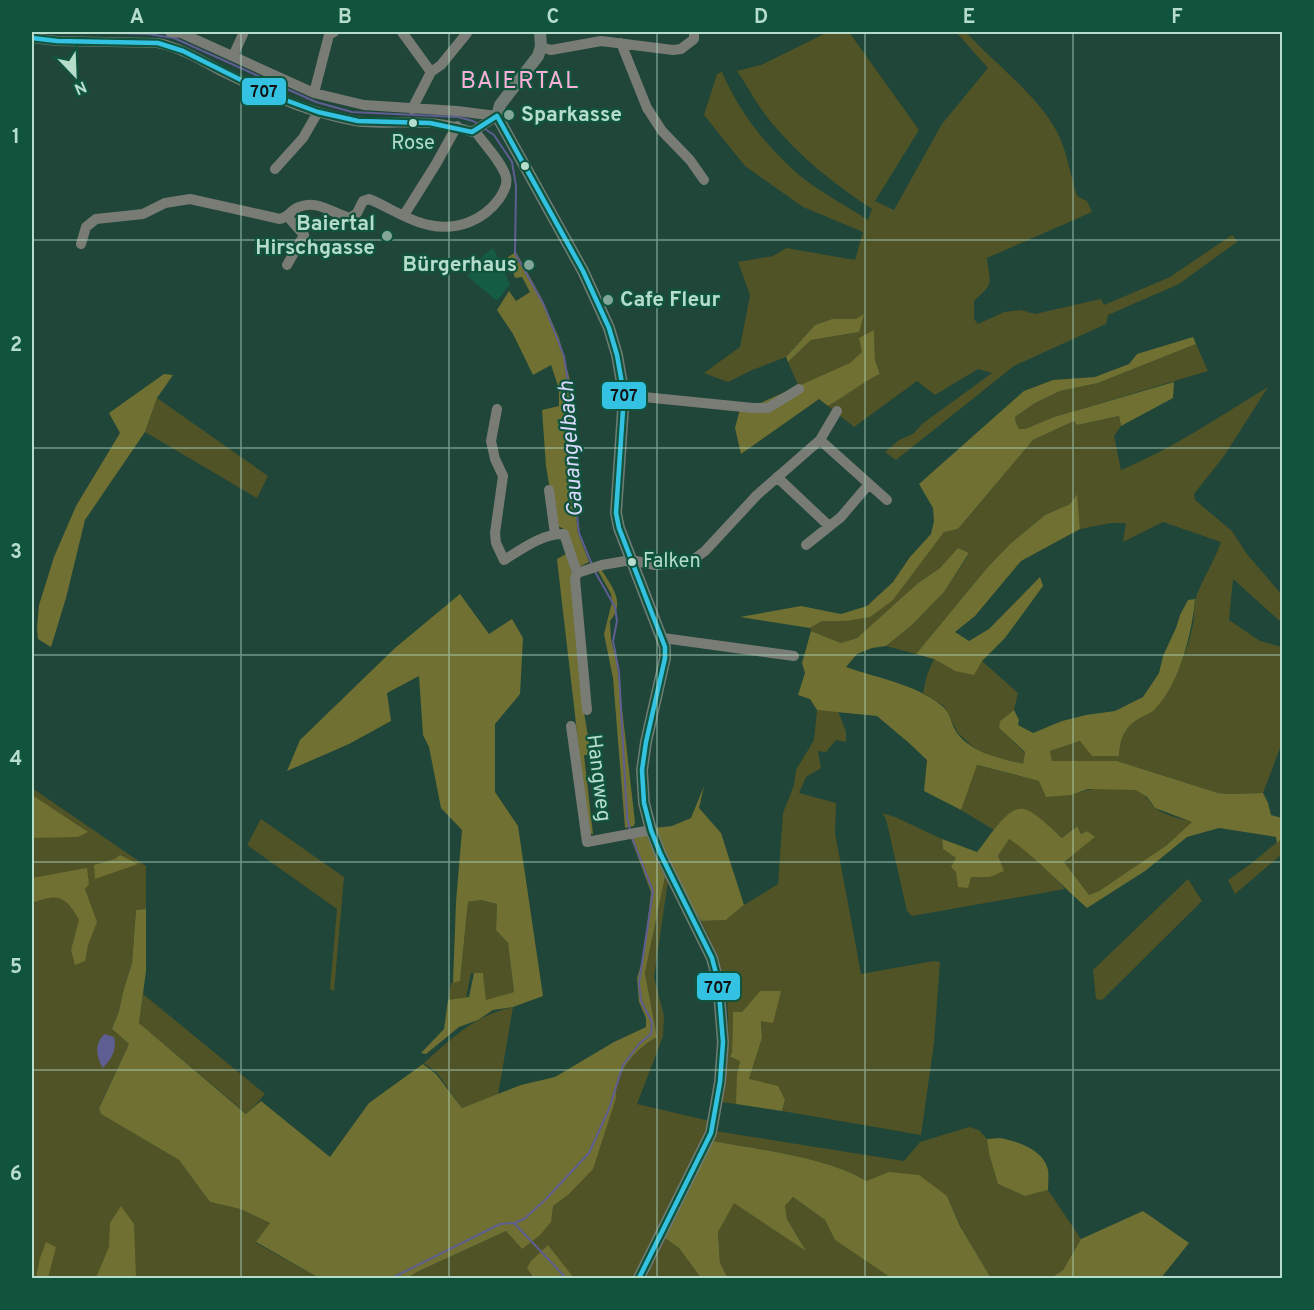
<svg xmlns="http://www.w3.org/2000/svg" width="1314" height="1310" font-family="Overpass,sans-serif">
<style>
.built{fill:#155c45}
.green{fill:#505326}
.forest{fill:#6f7031}
.water{fill:#5f5e92}
.lines{fill:none;stroke-linecap:round;stroke-linejoin:round}
.stream{stroke:#5f5e92;stroke-width:2}
.minor{stroke:#797c75;stroke-width:10}
.major{stroke:#707c74;stroke-width:12}
.bus-1-casing{stroke:#11543e;stroke-width:9}
.bus-1{stroke:#33c2e2;stroke-width:4.5}
.grid{fill:none;stroke:#b6dccb;stroke-width:1.5;stroke-opacity:0.55}
.poi-dot{fill:#82a798;stroke:#11543e;stroke-width:2}
.bus-dot{fill:#b6dccb;stroke:#11543e;stroke-width:2}
.labels{text-anchor:middle;dominant-baseline:central;stroke-width:4.5;stroke-linejoin:round;paint-order:stroke}
.bus-label{font-size:20px;fill:#b6dccb;stroke:#11543e}
.poi-label{font-size:21px;font-weight:bold;fill:#b6dccb;stroke:#11543e;text-anchor:start}
.street-label{font-size:21px;fill:#b6dccb;stroke:#11543e}
.water-label{font-size:22px;font-style:italic;fill:#dad9fd;stroke:#11543e}
.quarter-label{font-size:24px;letter-spacing:1.5px;fill:#fbb0d8;stroke:#11543e}
.line-badge{stroke:#11543e;stroke-width:2}
.pale-badge-label{font-size:16px;text-anchor:middle;font-weight:bold;fill:#111}
.neatline{fill:none;stroke:#b6dccb;stroke-width:2}
.grid-label{font-size:20px;text-anchor:middle;font-weight:bold;fill:#b6dccb}
</style>
<rect width="100%" height="100%" fill="#204539"/>
<path class="built" d="M493,248l17,36 -13,17 -30,-25 16,-20z"/>
<path class="green" d="M828,32h21l70,98 -44,71 19,9 48,-86 46,-56 -32,-36h10c27,30 71,63 90,98 11,20 14,44 21,66l10,5 5,11 -105,46c3,27 8,24 -13,43v18l4,5 26,-12 17,-2 14,4 66,-15 3,6 66,-28 62,-42 6,6 -59,43 -71,31 -2,9 -92,42 -118,94 -11,-8 14,-12 14,-6 9,-10 70,-51 -14,-4 -43,26 -18,-14 -63,46 -26,-21c18,-10 33,-23 52,-32l-5,-14 -1,-30 -12,22 -11,11 -52,24 -11,-25 23,-22 48,-8 -3,-13h-24l-17,6 -29,32 -34,13 -24,12 -24,-9 36,-26 10,-52 -12,-33 35,-6 13,-8 69,12 8,-28 -60,-25 -58,-41 -41,-51 13,-41 5,-2c14,33 37,65 63,90 23,24 55,40 83,58l4,-11c-37,-24 -73,-53 -102,-88 -12,-15 -22,-34 -33,-50l24,-6z
M1196,344l12,27 -154,46 -29,12h-6l-3,-6 -1,-6 20,-14 25,-12 38,-8z
M1268,387l-44,69 -30,38 1,6 37,31 14,22 36,42v28l-49,-44 -4,41 31,21 22,6v96l-19,50c-16,0 -30,2 -45,0l-101,-32h-65l-2,-10 30,-10 39,15c3,-44 26,-30 45,-59 12,-20 23,-45 28,-68 3,-10 1,-22 4,-32 7,-19 19,-37 25,-55l-58,-20 -40,20 3,-19h-15l-31,6 -4,-34 -6,9 -25,11 -35,29 -23,24 -71,86 -30,-8 26,-21 32,-33 25,-38 -10,-6 -19,20 -22,15 -61,55 -16,5 -30,-12 -1,-3 12,-7h24l47,-21 51,-69 14,-2 75,-89 41,-19 3,4 42,-9 2,10 -7,10 7,34c51,-21 99,-54 147,-83z
M157,398l111,78 -11,22 -112,-66z
M934,659l21,12 27,-10 36,32 -4,17 -14,11 -1,7 26,25 -2,11 -35,-8 -15,-9 -15,-14 -14,-27 -21,-13 4,-18z
M817,710l21,1 8,21v10l-10,-2 -10,12 -8,-1 3,17 -15,9 -7,16 37,10 -1,30 26,141 73,-13 6,1 -6,81 -13,92 -139,-24 3,-11 -36,-21 13,-41 -2,-47 -18,21 -9,1 -1,39 -2,6 10,2c-3,15 -2,29 -4,44l-15,-2c7,-47 13,-97 -3,-143 -5,-13 -11,-26 -17,-38l25,-1 18,-15 34,-21 5,-71 11,-28 2,-15 18,-30z
M976,765l63,16 32,14c16,-6 48,-12 65,-5 8,3 12,10 17,16 9,9 28,13 40,16l-26,23 -68,46 -10,4 -25,-33 30,-25 -7,-6 -6,3 -5,-8 -14,12 -16,-15 -48,1 -4,6 -33,-20z
M32,788l114,78v43l-10,1 -4,53 -9,29 -4,19 -7,18 17,15 -30,63 2,7 78,46 31,42 30,7 30,14 -14,20 63,35h-287z
M882,813l13,4 47,22 1,10 13,9 2,29 13,-10h19l8,-21 11,-18 25,18 31,33 -153,27 -5,-5 -21,-92z
M261,819l83,58 -10,114 -4,-2 7,-80 -90,-64z
M1282,838v16l-47,40 -7,-14 24,-17z
M665,877l3,4 -14,96 10,39 -1,20 -26,68 73,17 -72,157h-231l12,-7 87,-40 15,17 32,-42 15,-11 48,-97c-1,-26 20,-50 41,-61l-12,-64z
M1188,879l14,22 -100,99 -6,-1 -3,-29z
M481,900l16,4 -1,26 12,13 6,49 -28,9 -3,-27 -12,-1 -5,25 -18,2 3,-17 9,-2 8,-79z
M143,994l122,100 -18,20 -108,-91z
M513,1007l-15,88 -36,13 -25,-35 -13,-10c28,-25 51,-48 89,-56z
M969,1127l10,3 8,9 2,15 9,30 27,12 23,-6 33,49 -18,31 -12,8h-60l-29,-49 -15,-33 -58,-24 -23,9c-39,-24 -107,-31 -153,-40l2,-10 189,30 16,-19z
M793,1197l32,23 10,20 56,38h-163l-8,-15 -2,-32 16,-29 71,47 -18,-30 -2,-13z
M665,1238l14,10 22,30h-55l12,-29z"/>
<path class="forest" d="M516,252l25,45 18,41 12,46 5,40 -6,14 -1,17 9,78 11,29 -10,5 -15,-38 -8,-4 -10,-59 -4,-56 17,-4v-17l-8,-24 -18,10 -20,-41 -16,-24 12,-19 7,10 14,-9 -8,-15 -7,1 -7,-21z
M864,314l-5,18 -48,8 -23,22 -2,-5 29,-32 17,-6h24z
M874,330l1,30 5,14c-19,9 -34,22 -52,32l-9,-7 -78,55 -6,-26 6,-23h15l94,-42 12,-11 -3,-14z
M1193,337l3,7 -98,39 -38,8 -25,12 -20,14 1,6 3,6h6l29,-12 120,-35 -1,16 -52,28 -2,-10 -42,9 -3,-4 -41,19 -75,89 -14,3 -51,68 -23,17 -24,4h-24l-12,7 -70,-11 61,-11 40,8 26,-8 26,-24 17,-25 21,-23 3,-13 -1,-13 -14,-24 105,-93 29,-11 42,-3 34,-13 8,-10z
M164,374l9,1 -16,23 -12,34 -60,88 -19,78 -15,49 -13,-8 -1,-11 2,-23 15,-48 22,-51 44,-73 -11,-20z
M1077,494l3,35 -59,32 -46,55 -20,16 14,9 20,-12 51,-52 3,9 -38,52 -23,23 -8,14 -19,-4 -21,-12 -18,-5 71,-86 23,-24 35,-29 25,-11z
M958,548l11,5 -25,39 -32,33 -26,21 -14,2 -15,6 -11,13c31,11 69,17 95,38 9,6 10,19 16,28 16,21 43,25 66,31l2,-12 -26,-24 1,-7 14,-11 5,10 -1,5 15,8 29,-12 24,-6 29,-4 28,-14 16,-24 4,-17 13,-28 4,-13 8,-15 7,-1c-3,34 -15,83 -39,109 -4,5 -11,7 -16,10 -16,9 -20,21 -21,38h-27l-12,-15 -30,10 2,10h65l101,32c15,2 29,0 45,0l5,10 3,12 11,3v20l-5,5 -1,-6 -57,-9 -32,9 -42,34 -58,37c-27,-23 -49,-50 -78,-69l-11,17 6,15 -14,6h-19l-3,11 -10,-1 -2,-15 -5,-5 5,-9 -13,-9 -1,-10 35,13c10,-11 30,-47 47,-43 12,3 29,21 38,29l15,-12 4,8 6,-3 8,6 -31,25 25,33 10,-4 68,-46 25,-23 -37,-14 -8,-11 -11,-7 -48,-1 -17,6 -25,2 -7,-16 -62,-16 -16,45 -37,-19 3,-31 -18,-17 -32,-27 -60,-6 -7,-11 -12,-4 7,-22 -3,-10 9,-32 30,12 16,-5 61,-55 22,-15z
M566,554l6,20 11,132 8,49h-7l9,79 -6,-2c-8,-92 -20,-182 -30,-273z
M597,569h4c11,18 25,33 9,52l1,18 6,25 18,158 -1,4 -9,2 -12,-150 -9,-44 8,-32 -1,-8z
M460,594l29,40 23,-15 11,19 -3,56 -25,30v68l23,34 25,170 -30,11 -20,3 -15,10 -19,7 -33,27 -5,-1 23,-24 4,-29 21,-3 5,-24h9l3,27 28,-8 -6,-49 -12,-13 1,-26 -16,-4 -13,2 -8,79 -7,2 3,-81 6,-72 -21,-22 -12,-61 -6,-12 -4,-59 -32,17 4,28 -42,23 -62,27 13,-31 95,-92z
M704,786l-5,22 22,25 23,72 -18,15 -25,1 -27,-45 -20,-48 18,-2 19,-8z
M32,795l56,37 -10,5 -46,1z
M645,832l20,45 -20,96 12,64c-21,11 -42,35 -41,61l-23,71 -25,26 -15,11 -2,16 -11,13 -18,14 -16,-18 -87,40 -12,7h-88l-63,-36 14,-19 -30,-14 -30,-7 -31,-42 -78,-46 -2,-6 30,-64 -17,-15 7,-18 4,-19 9,-29 4,-53 10,-1v62l-7,52 107,91 15,-13 69,56 39,-54 54,-39 13,10 26,34 59,-23 34,-8 59,-35 32,-15v-9l-7,-16 -2,-24 7,-23 7,-63 -21,-56z
M120,855l18,9 -43,15 -1,-14 21,-6z
M87,868l2,16 -4,5 12,33 -9,23 -3,16 -10,4 -4,-15 8,-30c-13,-25 -22,-27 -47,-17v-25z
M760,991h21l-8,32 -12,-2 1,17 -13,41 29,7 7,14 -3,11 -46,-7 1,-29 3,-14 -10,-4 2,-5 1,-40h9z
M1000,1138c17,3 44,12 48,32 1,6 0,13 0,20l-23,6 -27,-12 -9,-30 -2,-15z
M713,1141c46,9 114,16 153,40l23,-9 30,3 28,21 13,30 31,52h-100l-56,-38 -10,-20 -32,-23 -8,9 2,13 19,32 -72,-48 -16,29 2,31 8,15h-27l-22,-30 -14,-10z
M121,1206l13,18 2,54h-40l13,-31 1,-24z
M1143,1211l46,32 -28,35h-110l12,-8 18,-31z
M46,1242l10,5 -8,31h-12l4,-20z
M548,1245l26,33h-40l-7,-10 4,-7z"/>
<path class="water" d="M105,1034l9,3c3,13 -2,21 -11,31 -7,-10 -9,-26 2,-34z"/>
<g class="lines">
<path class="stream" d="M84,32l64,2 26,4 142,64 36,10 106,5 15,4 5,3
M485,129l9,6 18,27 4,24 -1,67 29,52 20,51 11,70 -5,12v17l9,78 13,32
M594,570l21,37 2,14 -4,20 6,31 8,145 3,13
M514,1223l52,55
M392,1278l108,-54 14,-1 10,-4 21,-19 44,-47 20,-44 14,-44 16,-21 12,-10 1,-12 -11,-21 -2,-18 14,-92 -21,-53"/>
<path class="minor" d="M170,32l11,1 133,60 50,12 93,6 40,5
M402,32l29,40 -19,37
M32,38l25,3 101,2c23,5 43,17 63,28 31,15 65,32 97,41 15,4 31,9 45,10 41,3 68,-5 109,10l25,-16
M621,43l26,65 15,23 28,29 14,20
M541,47l10,3 50,-9 72,9 8,-1 13,-10v-7
M233,56l11,-24
M431,72l10,-7 26,-32
M314,93l15,-58 5,-3
M275,169l28,-31 15,-26
M404,215l32,-51 21,-38
M81,244l5,-17 10,-8 47,-5 22,-11 25,-4 90,20c8,-2 11,-9 19,-12 18,-8 35,7 51,11l7,-5 6,-12 6,-2c20,8 39,22 60,26 27,6 54,-4 70,-26 4,-6 9,-14 7,-22 -4,-15 -22,-33 -31,-46
M287,265l17,-30 -16,-18
M624,395l129,13h15l31,-19
M497,409l-6,32 4,18 8,17 -8,57 1,10 8,17c18,-11 39,-27 60,-26l13,39 -2,6 12,131
M837,411l-17,29 67,60
M777,477l52,49
M549,490l6,44
M806,545l35,-28 28,-33
M577,573l25,-8 29,-5 24,5 28,-2 11,-4 11,-8 52,-56 63,-55
M663,638l131,18
M571,726l16,116 64,-12"/>
<path class="major" d="M540,32l1,15 -3,9 -38,49 -3,11 86,155 26,57 8,27 7,40 -8,118 3,15 46,119v11l-19,84 -4,28 2,33 7,27 9,23 52,105 6,23 5,61 -3,40 -9,51 -72,145"/>
<defs>
<path id="bus-1" d="M32,38l25,3 101,2 25,8 86,43 49,18 40,9 72,2 42,9 25,-16
M497,116l86,155 26,57 8,27 7,40 -8,118 3,15 46,119v11l-19,84 -4,28 2,33 7,27 9,23 52,105 6,23 5,61 -3,40 -9,51 -72,145"/>
</defs>
<use href="#bus-1" class="bus-1-casing"/>
<use href="#bus-1" class="bus-1"/>
</g>
<path class="grid" d="M241,32v1246M449,32v1246M657,32v1246M865,32v1246M1073,32v1246M32,240h1250M32,448h1250M32,655h1250M32,862h1250M32,1070h1250"/>
<g class="poi-dot">
<circle cx="509" cy="115" r="6"/>
<circle cx="387" cy="236" r="6"/>
<circle cx="529" cy="265" r="6"/>
<circle cx="608" cy="300" r="6"/>
</g>
<g class="bus-dot">
<circle cx="413" cy="123" r="5"/>
<circle cx="525" cy="166" r="5"/>
<circle cx="632" cy="562" r="5"/>
</g>
<g class="labels">
<g class="bus-label">
<text x="413" y="144">Rose</text>
<text x="643" y="562" text-anchor="start">Falken</text>
</g>
<g class="poi-label">
<text x="521" y="115">Sparkasse</text>
<text x="375" y="224" text-anchor="end">Baiertal<tspan x="375" dy="24">Hirschgasse</tspan></text>
<text x="517" y="265" text-anchor="end">Bürgerhaus</text>
<text x="620" y="300">Cafe Fleur</text>
</g>
<g class="street-label">
<text transform="translate(598 778) rotate(83)">Hangweg</text>
</g>
<g class="water-label">
<text transform="translate(572 449) rotate(-94)">Gauangelbach</text>
</g>
<g class="quarter-label">
<text x="520" y="82">BAIERTAL</text>
</g>
</g>
<g class="line-badge">
<rect x="241" y="77" width="46" height="29" rx="6" fill="#33c2e2"/>
<rect x="601" y="381" width="46" height="29" rx="6" fill="#33c2e2"/>
<rect x="696" y="972" width="45" height="29" rx="6" fill="#33c2e2"/>
</g>
<g class="pale-badge-label">
<text x="264" y="97">707</text>
<text x="624" y="401">707</text>
<text x="718" y="993">707</text>
</g>
<rect width="1314" height="1310" fill="none" stroke="#11543e" stroke-width="66"/>
<g transform="translate(75 75) rotate(157)" stroke="#11543e" stroke-width="4.5" paint-order="stroke">
<path d="M0-4.5L10 22L0 15L-10 22Z" fill="#b6dccb"/>
<text y="-9" font-size="16" font-weight="bold" text-anchor="middle" fill="#b6dccb">N</text>
</g>
<rect x="33" y="33" width="1248" height="1244" class="neatline"/>
<g class="grid-label">
<text x="137" y="23">A</text>
<text x="345" y="23">B</text>
<text x="553" y="23">C</text>
<text x="761" y="23">D</text>
<text x="969" y="23">E</text>
<text x="1177" y="23">F</text>
<text x="16" y="143">1</text>
<text x="16" y="351">2</text>
<text x="16" y="558">3</text>
<text x="16" y="765">4</text>
<text x="16" y="973">5</text>
<text x="16" y="1180">6</text>
</g>
</svg>
